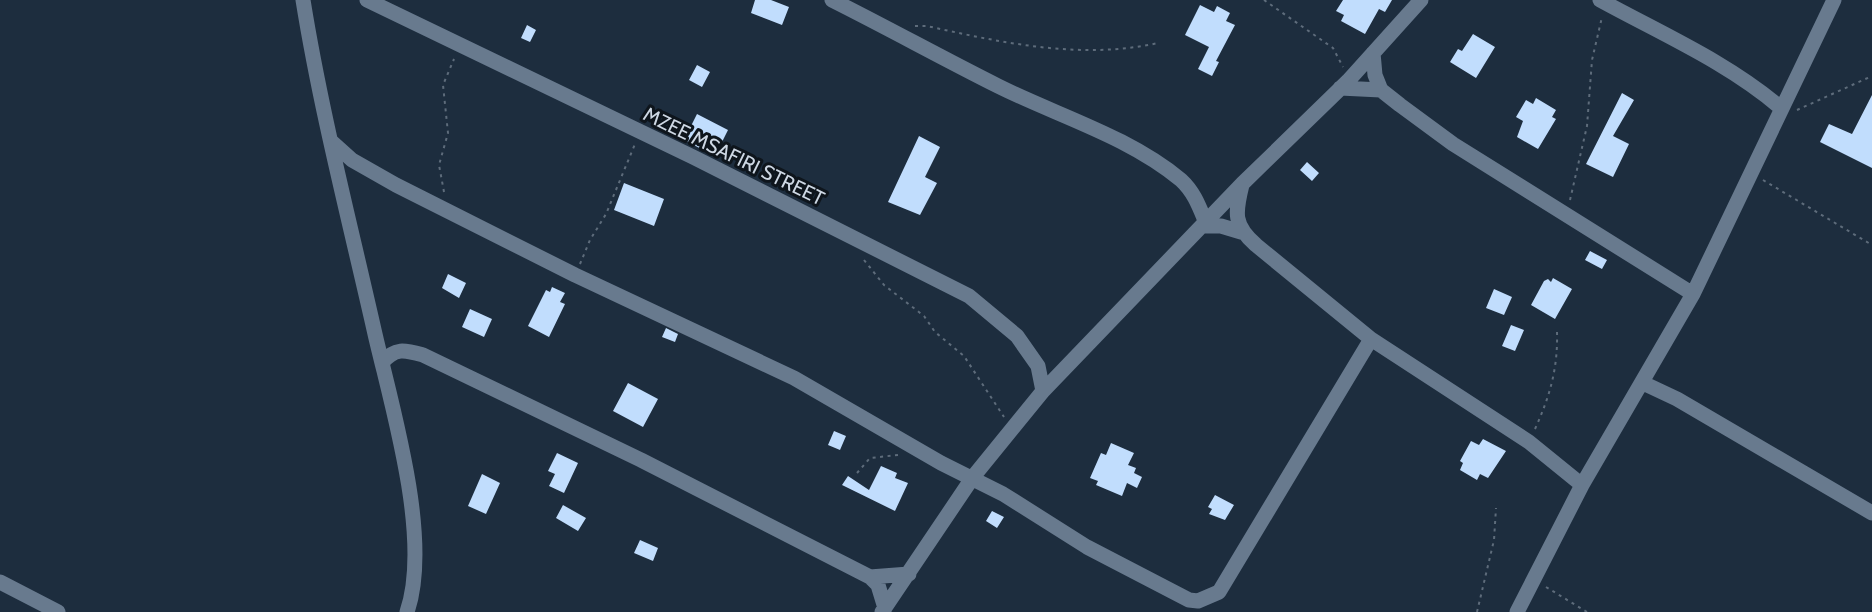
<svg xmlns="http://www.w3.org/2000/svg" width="1872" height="612" font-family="Cabin,sans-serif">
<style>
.building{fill:#c1ddfd}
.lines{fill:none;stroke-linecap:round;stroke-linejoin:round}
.path{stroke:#5e6c7b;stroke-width:2;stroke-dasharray:3 4.5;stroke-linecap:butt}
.minor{stroke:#687a8e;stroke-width:15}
.labels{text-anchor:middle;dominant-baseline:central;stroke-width:6;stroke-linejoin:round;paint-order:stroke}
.street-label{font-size:20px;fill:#ced8e4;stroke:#0e151c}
</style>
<rect width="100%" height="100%" fill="#1d2d3e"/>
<path class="building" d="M755,0h16l18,7 -7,18 -31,-12z
M1343,0h49l-7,12 -6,-3 -14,25 -24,-13 3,-6 -8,-4z
M1200,5l14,7 3,-6 13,7 -4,8 9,4 -19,36 3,1 -7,14 -14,-7 11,-22 -24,-12z
M527,25l9,5 -6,12 -9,-4z
M1473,34l22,13 -19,31 -26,-16 8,-13 4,2z
M697,65l13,7 -8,15 -13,-7z
M1622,93l12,7 -21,36 16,8 -16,33 -27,-13z
M1872,95v73l-52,-26 9,-18 23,10z
M1536,98l20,12 -4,7 4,2 -18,30 -21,-12 6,-16 -7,-4 10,-17 7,4z
M697,114l31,16 -13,26 -31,-16z
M919,136l21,11 -15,30 12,6 -17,32 -32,-13z
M1307,162l12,11 -7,8 -12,-11z
M624,183l40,16 -10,27 -40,-16z
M1590,251l17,9 -5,9 -17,-9z
M448,274l18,9 -7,15 -17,-10z
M1553,278l19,11 -17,30 -24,-14 13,-24 4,-2 3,3z
M552,287l13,6 -5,9 5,2 -16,33 -21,-11 18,-36 4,2z
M1494,289l18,8 -8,18 -18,-7z
M470,309l22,10 -8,18 -22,-10z
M1511,325l13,5 -9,21 -13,-5z
M666,328l12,6 -3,8 -13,-5z
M628,383l30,16 -15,28 -30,-16z
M834,431l12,5 -6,14 -12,-5z
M1483,439l23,12 -18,27 -8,-4 -3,6 -17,-10 3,-7 -3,-2 11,-20 8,4z
M1111,443l23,10 -6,12 8,3 -2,5 8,4 -5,11 -10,-5 -5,13 -26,-11 2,-4 -8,-3 11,-25 5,2z
M557,453l21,10 -14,30 -15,-7 6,-12 -7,-3z
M881,466l16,7 -2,5 13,5 -13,28 -53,-26 6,-9 21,14z
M482,474l18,9 -14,31 -18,-8z
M1215,495l19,10 -9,15 -16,-6 3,-5 -4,-2z
M563,505l23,13 -8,13 -22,-13z
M992,511l12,6 -7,11 -11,-7z
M640,540l18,8 -5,13 -19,-8z"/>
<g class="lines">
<path class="path" d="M1264,0l69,48 10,19
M915,26h12c76,17 154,34 231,17
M1797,110l75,-34
M1763,180l109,65
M444,192l-5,-27 9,-32 -5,-48 11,-26
M1570,200l17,-74 5,-66 10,-43
M864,260l20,25 40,31 11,16 29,24 40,61
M580,264l10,-24 16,-26 29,-70
M1535,429c15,-33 23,-61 22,-97
M857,473l13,-15 28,-3
M1546,587l41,25
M1477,612l17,-72 2,-32"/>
<path class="minor" d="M303,0c18,112 47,223 72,334 17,74 57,205 32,278
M367,0l326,157 276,139 48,40 21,30 5,25
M832,0c56,28 110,58 166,86 60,30 130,50 183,94 13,12 18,26 25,43
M1600,0c62,34 127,62 181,108
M1373,53l2,22 6,15 19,15 53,39 240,150
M1340,88l41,2
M332,142l20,18 44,25 179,90 219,103 147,85 62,31 84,53 102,53 9,1 21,-9 152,-253
M1242,185c-7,28 -9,40 14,60l115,94 158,103 53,43
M1202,226h19l20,6
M382,363c13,-16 23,-13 41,-8l218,105 229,117 8,8 7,23
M1643,383l34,16 195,114
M870,577l39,-3
M0,582l58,30
M882,612l91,-135 70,-86 199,-207 106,-103 73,-81
M1517,612l65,-127 111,-191 141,-294"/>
</g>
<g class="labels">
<g class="street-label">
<text transform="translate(734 156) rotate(26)">MZEE MSAFIRI STREET</text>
</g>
</g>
</svg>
